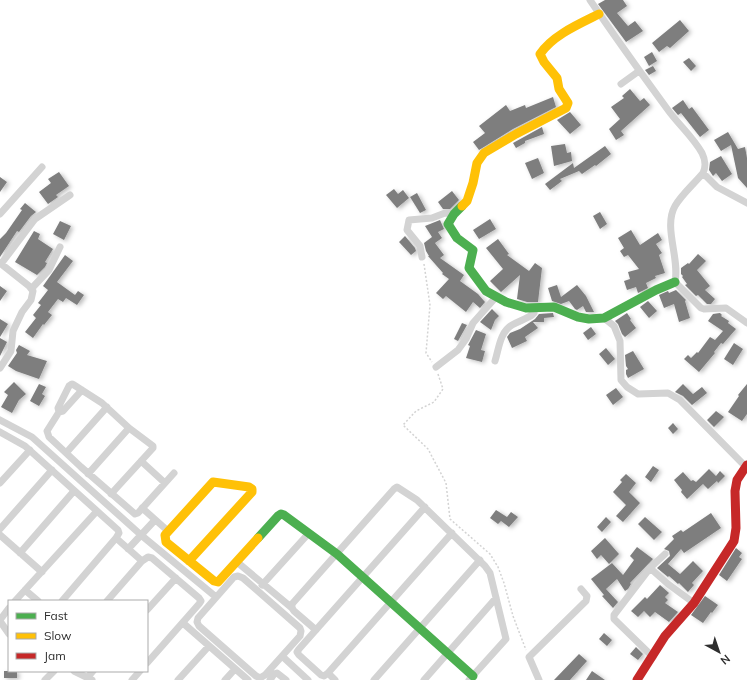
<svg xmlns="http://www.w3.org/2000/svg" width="747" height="680" font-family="Mulish,sans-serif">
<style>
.building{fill:#7e7e7e;filter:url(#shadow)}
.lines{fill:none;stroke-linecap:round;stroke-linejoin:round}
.path{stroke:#d3d3d3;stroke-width:1.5;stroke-dasharray:2 2;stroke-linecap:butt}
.street{stroke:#d3d3d3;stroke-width:7}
.fast{stroke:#4caf50;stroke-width:9}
.slow{stroke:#ffc107;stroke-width:9}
.jam{stroke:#c62828;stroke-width:9}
</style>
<defs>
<filter id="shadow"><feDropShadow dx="2.5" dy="1.5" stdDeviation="2" flood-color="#0004"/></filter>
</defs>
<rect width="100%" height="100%" fill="#fff"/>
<path class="building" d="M605,0h18l4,6 -10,7 11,13 7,-5 8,10 -17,11 -28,-38z
M680,20l9,11 -19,17 -3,-2 -8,6 -7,-9z
M652,52l5,9 -8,5 -5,-9z
M689,58l7,8 -5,5 -8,-9z
M653,66l3,5 -7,4 -4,-5z
M630,89l10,12 4,-3 6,7 -29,26 3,4 -8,5 -7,-11 11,-10 -9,-12 13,-9 -2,-2z
M553,97l3,10 -43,22 -34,21 -6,-8 12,-9 -6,-7 27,-21 4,6 15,-6 1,3z
M683,100l6,9 3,-2 17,23 -9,7 -19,-24 -3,2 -6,-7z
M570,112l11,13 -11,9 -13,-14z
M542,127l2,7 -19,7v2l-9,5 -3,-5z
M728,132l10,17 7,-2 2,11v30l-9,-10 -7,-33 -10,6 -7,-11z
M565,144l2,9 4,-1 1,9 -18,5 -3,-20z
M605,146l6,8 -15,12 -1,-1 -13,9 -3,-3 -19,8 2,2 -12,9 -5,-6 28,-21 1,5z
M721,156l11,18 -10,7 -6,-8 -3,3 -4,-6 1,-8z
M538,158l6,15 -12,6 -7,-16z
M59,172l10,14 -13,9 2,2 -10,7 -9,-12 12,-9 -3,-4z
M0,177l7,5 -7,10z
M394,189l4,5 5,-4 6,8 -12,10 -11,-13z
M452,191l7,9 -9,9h-7l-5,-7z
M417,193l9,17 -6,3 -10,-16z
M25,203l11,9 -5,4 -12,16 -2,-1 -17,26v-18l6,-6 16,-23 -2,-1z
M600,212l7,12 -7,5 -7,-13z
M490,219l6,10 -17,10 -6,-9z
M440,220l4,9 -6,3 4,6 -7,5 9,12 -4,3 24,17 -4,6 18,13 7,8 -5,6 -7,-6 -7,10 -20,-16 -3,3 -7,-6 13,-14 -7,-5 1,-1 -15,-17h1l-3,-5 -2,-8 8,-6 -7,-11z
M60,221l11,5 -7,14 -11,-6z
M631,230l9,15 18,-12 4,7 -6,4 6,9 -3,2 6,18 -10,3 1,2 -10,5 2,5 -10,5 -2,-6 -9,3 -3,-9 6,-2 -2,-7 11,-3 -11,-14 -4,2 -4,-6 4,-3 -6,-10z
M34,231l6,3 -2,5 15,10 -8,13 2,1 -2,4 -8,8 -22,-13z
M405,236l10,12 1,3 -5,4 -12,-13z
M498,239l11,15 -2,1 22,16 6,-8 7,5 -4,34h-11l-10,-3 3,-24 -19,17 -11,-11 13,-12 -17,-21z
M698,254l8,7 -9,9 13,16 -5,4 10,9 -4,5h-4l-9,-9 -2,1 -11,-11 2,-1 -5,-7 1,-1 -2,-2v-6l7,-5 1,1z
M65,255l8,6 -16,21 18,13 3,-4 6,4 -7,10 -11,-7 -3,4 -5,-3 -10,13 4,3 -8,10 -1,-1 -10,14 -8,-6 11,-14 -3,-3 8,-10 -3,-2 10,-13 -5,-4z
M557,285l4,12 16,-12 9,11 8,16h-8l-3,-6 -6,4 -2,-1 -6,-8 -8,3 -9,-3 -4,-13z
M0,286l7,5 -7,10z
M676,290l10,10 -1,1 5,17 -11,4 -5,-18 -10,4 -5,-13 9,-4 1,2z
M648,301l9,10 -8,7 -9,-11z
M492,309l7,7 -4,4 -4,10 -11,-8z
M553,313l1,4 -10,1v4h-11l5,6 -13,9 2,4 -15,7 -5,-11 3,-4 10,-4 15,-10 4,-5z
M627,313l4,6 -1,1 6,8 -11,9 -3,-3 -4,-10 -3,-3z
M720,313l2,2 -1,1 8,5 -1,2 8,6 -13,15 -2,-1 -7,9 1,1 -16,19 -15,-13 4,-4 3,3 6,-6 1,1 12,-16 5,3 8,-9 -15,-10 5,-7z
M0,319l8,5 -8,13z
M462,323l5,2 -9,16 -4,-2z
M591,327l5,7 -8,6 -5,-7z
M476,330l10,4 -5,16 4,1 -3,11 -16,-4 4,-12 -2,-1z
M0,338l7,4 -7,14z
M734,343l9,6 -10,16 -9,-6z
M19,345l11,6 -3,4 20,6 -8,18 -23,-8 -8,-5 9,-13 -1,-3z
M606,348l9,11 -7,6 -9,-11z
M633,351l11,18 -16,9 -2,-4v-4l2,-1 -2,-3 -1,-11z
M14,382l12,12 -7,6 -7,13 -11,-6 7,-12 -4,-3z
M39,384l7,3 -4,7 3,2 -6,10 -9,-5z
M683,384l10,10 9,-7 5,6 -15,12 -9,-9 -8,-4z
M747,384v30l-5,7 -14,-9 11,-16 -1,-1z
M616,388l7,9 -10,8 -7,-10z
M716,411l8,6 -10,10 -7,-7z
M673,423l5,6 -5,5 -5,-6z
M653,466l6,4 -8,12 -6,-5z
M709,469l7,7 4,-5 5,5 -7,7 -1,-2 -9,8 -5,-5 -16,15 -6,-7 1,-2 -8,-10 9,-8 8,9 2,-1 3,2z
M626,474l10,9 -7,9 11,11 -17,19 -7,-6 10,-11 -13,-13 9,-10 -2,-2z
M496,510l11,7 4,-5 7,5 -9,10 -8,-6 -3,3 -8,-6z
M711,513l10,15 -37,25 -3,-4 -13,15 12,10 13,-13 10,10 -11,12 2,2 -6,7 -9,-9 -1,1 -9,-8 -1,1 -11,-9 13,-12 -1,-5 -5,-2 10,-10 -2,-3 9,-6 2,2z
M606,517l5,5 -9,10 -5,-5z
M645,517l17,15 -8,8 -16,-16z
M605,538l14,16 -10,10 -8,-9 -4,4 -6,-8z
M637,547l16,12 -23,24 1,1 -3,5 -3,2 -8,-12 -11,10 12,13 -5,6 -11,-12 2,-1 -13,-16 21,-16 11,12 11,-15 -4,-4z
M736,548l6,5 -3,4 3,2 -15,22 -8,-6z
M660,585l9,8 -4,4 3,3 -3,3 13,9 -9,10 -14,-10 -5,5 -6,-6 -6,6 -7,-6 14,-14 2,2z
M705,596l13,9 -6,8 -1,-1 -8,11 -12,-8z
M604,633l8,7 -5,6 -8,-7z
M636,647l7,7 -5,6 -8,-6z
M579,654l8,7 -17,19h-16z
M4,671h13v7h-13z
M592,671l13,9h-19z"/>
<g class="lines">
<path class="path" d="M424,264l6,41 -4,48 6,9
M438,374l5,15 -9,13 -18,9 -13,14 25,24 18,34 4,36 40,35 8,13 6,16 9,33 13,34"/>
<path class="street" d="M590,0c25,37 51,73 78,110 10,14 25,27 34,43 3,6 4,14 1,20 -9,11 -21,21 -28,33 -12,21 5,52 0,76l26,26 3,1 22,-1 21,15
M621,84l18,-13
M703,173l14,14 30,16
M0,214l42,-47
M422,257l-2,-11 -13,-16 2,-10 23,-2 13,-5 9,1
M0,263l29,23 4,5 -2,9 -9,12 -9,19 -2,20 -11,17
M1,264l34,-45 35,-24
M32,288l17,-18 11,-23
M604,318l10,8 6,15 1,39 6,7 11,7 30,-1 12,7 66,67
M495,361c4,-13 5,-29 17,-36 7,-4 14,-6 20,-10l2,-2 -4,-4
M436,367l22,-17 8,-11 7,-16 23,-26
M82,390l-19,21 -4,1 -12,19 2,6 32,30 54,47 3,-1 36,-40
M59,412l-1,-4 11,-22 3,-2 2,1 28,18 27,25 24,18v2l-42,46
M0,420l32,17 109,98 75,62
M0,432l25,14 93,84 1,3 -3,5 -54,63
M66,453l41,-46
M141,461l24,22
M88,474l41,-46
M0,483l30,-33
M142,508l26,23
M0,529l52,-59
M0,535l42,37
M116,538l26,23
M128,549l27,-29
M20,553l54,-62
M665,554l-15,14 18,16 26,19
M237,562l55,46
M650,568l-36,47v4l39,38
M238,576l5,2 57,50 1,3 -1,5 -35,39 -5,3 -4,-2 -57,-50 -2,-4 1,-4 36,-41z
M262,585l47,-52
M25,590l13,11
M15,601l82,-90
M107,601l35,-40 6,-4 4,1 47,40 2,3 -2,3 -52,59
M147,610l29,-32
M0,620l9,-12
M0,621l9,13
M183,623l65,57
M316,630l-22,-19 -2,-3v-4l102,-115 3,-2 20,13 68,66 5,7 16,66 -37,41
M282,656l26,24
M74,671l18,9
M328,673l124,-140
M87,678l6,-7
M45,680l9,-9
M132,680l8,-9
M178,680l31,-34
M225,680l10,-11
M270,680l4,-6 3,-1 9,7
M335,680l-7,-7 -4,3 -3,-1 -22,-20 -2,-3 2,-3 126,-142
M374,680l106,-120
M424,680l72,-82
M539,680l-10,-23 57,-56 1,-5 -6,-7"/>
<path class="fast" d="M462,206l-8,8 -6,10 9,14 16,12 -4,18 17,23 20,11 20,6 28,-1 24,10 11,2 15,-1 52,-28 19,-8
M258,538l20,-22 3,-2 3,1 53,39 136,122"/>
<path class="slow" d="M462,206l5,-5 6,-18 4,-20 7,-10 32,-19 50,-26 2,-5 -9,-14 -2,-11 -13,-16 -4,-8c13,-19 39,-30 59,-40
M189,561l63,-69v-3l-3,-2 -36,-5 -48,53 1,7 48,39 4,1 40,-44"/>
<path class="jam" d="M637,680l28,-44 29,-33 40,-62 2,-13 -1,-37 2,-11 10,-15"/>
</g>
<rect x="8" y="600" width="140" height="72" fill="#ffffff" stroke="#ababab"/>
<rect x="16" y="613" width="20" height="6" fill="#4caf50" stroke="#ababab"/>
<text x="44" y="620" font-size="12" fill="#2e2e2e">Fast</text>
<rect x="16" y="633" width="20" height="6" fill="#ffc107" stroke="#ababab"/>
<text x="44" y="640" font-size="12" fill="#2e2e2e">Slow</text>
<rect x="16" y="653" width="20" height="6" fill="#c62828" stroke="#ababab"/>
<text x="44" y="660" font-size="12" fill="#2e2e2e">Jam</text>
<g transform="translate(719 652) rotate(140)" stroke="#ffffff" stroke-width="3" paint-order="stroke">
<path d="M0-3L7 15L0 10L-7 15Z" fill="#2e2e2e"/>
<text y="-6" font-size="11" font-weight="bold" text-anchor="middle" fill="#2e2e2e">N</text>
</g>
</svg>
